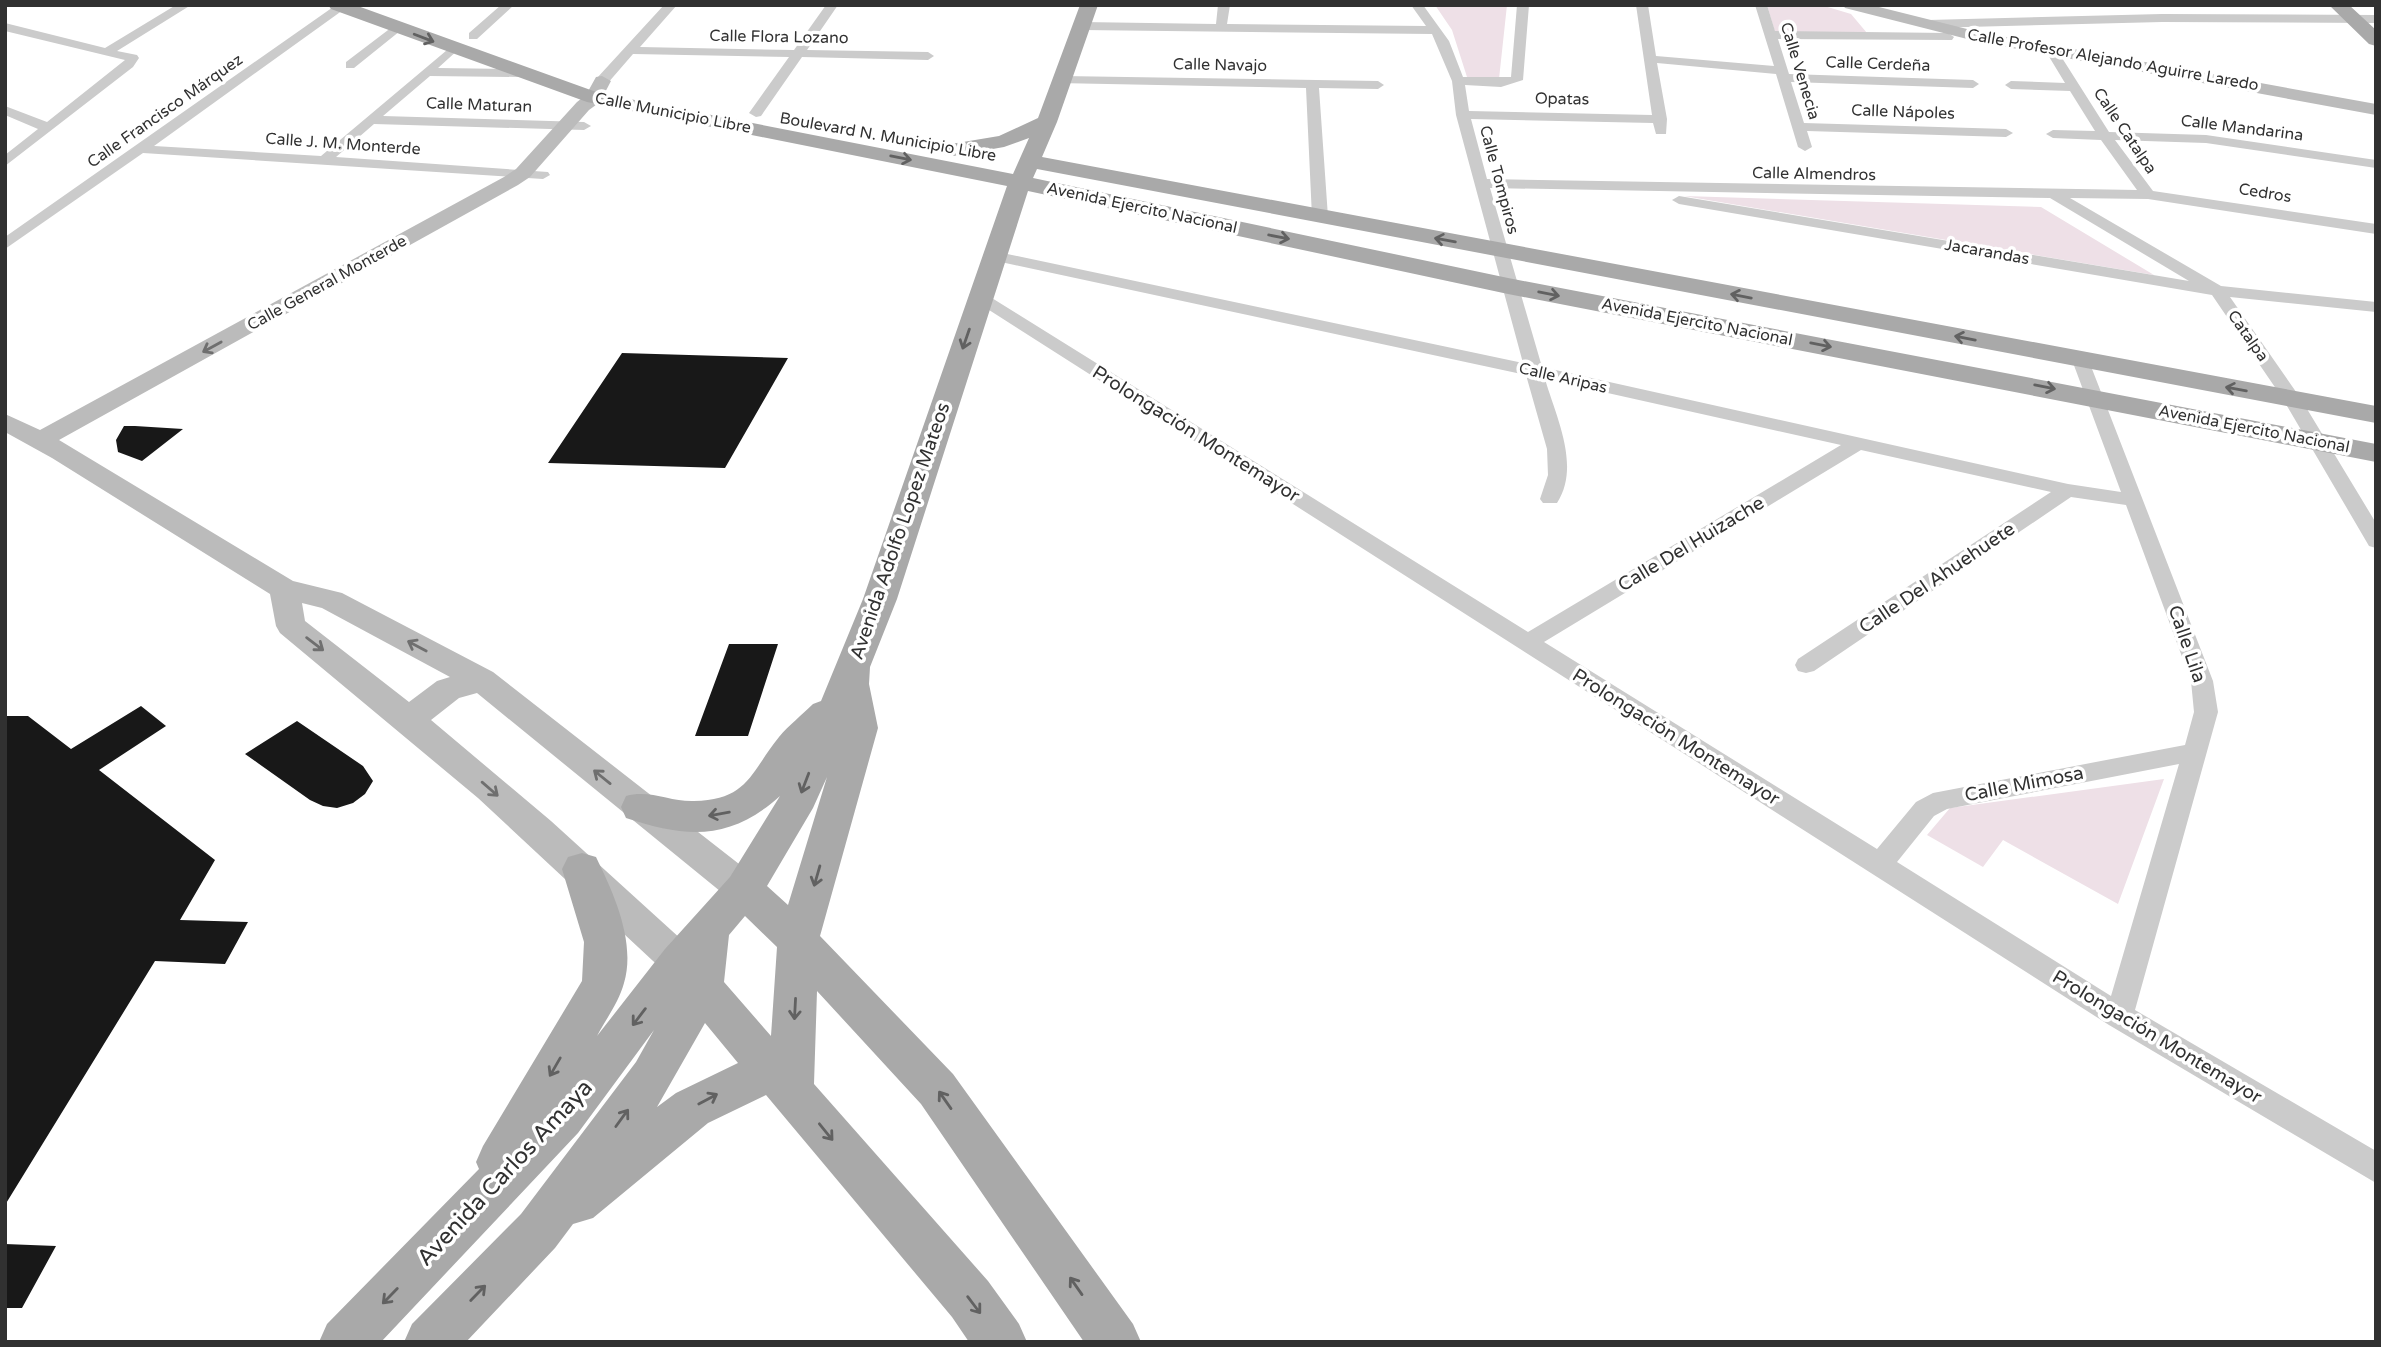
<svg xmlns="http://www.w3.org/2000/svg" width="2381" height="1347" font-family="'Varela Round',sans-serif">
<style>
.green{fill:#eee0e7}
.building{fill:#181818}
.lines{fill:none;stroke-linecap:round;stroke-linejoin:round}
.street{fill:#cbcbcb;fill-rule:evenodd}
.secondary{fill:#bbb;fill-rule:evenodd}
.primary{fill:#a9a9a9;fill-rule:evenodd}
.oneway{stroke:#616161}
.oneway2{stroke:#6f6f6f}
.labels{text-anchor:middle;dominant-baseline:central;stroke-width:7;stroke-linejoin:round;paint-order:stroke}
.far-street-label{font-size:16px;fill:#313131;stroke:#fff}
.street-label{font-size:19px;fill:#313131;stroke:#fff}
.near-street-label{font-size:23px;fill:#313131;stroke:#fff}
</style>
<rect width="100%" height="100%" fill="#fff"/>
<path class="green" d="M1435,5h72l-8,74 -32,-2 -15,-47z
M1767,5h54l30,9 16,19 -92,-1z
M1684,196l357,11 113,68z
M2164,779l-46,125 -115,-64 -20,27 -56,-32 23,-27z"/>
<path class="building" d="M622,353l166,5 -63,110 -177,-5z
M124,426h11l48,3 -41,32 -24,-9 -2,-12z
M729,644h49l-30,92h-53z
M141,706l25,20 -67,44 116,90 -35,60 68,2 -23,42 -70,-3 -150,244v-489h23l43,33z
M297,721l66,45 10,15 -8,13 -12,9 -16,5 -14,-2 -13,-6 -65,-46z
M5,1244l51,2 -34,62h-17z"/>
<g class="lines">
<path class="street" d="M176,5h15l-74,46 20,4 2,3 -6,9 -128,99v-11l33,-26 -33,-14v-9l42,16 78,-62 -120,-29v-8l100,25z
M336,5h14l-196,141 167,10 132,-111 6,4 -21,19 82,1 6,4 -6,4 -90,-1 -47,40 201,6 7,4 -7,4 -210,-6 -38,33 212,15 2,3 -7,4 -400,-26 -138,96v-12z
M501,5h13l-37,34h-8v-6z
M664,5h13l-37,42 154,3 32,-45h12l-31,45 121,2 6,4 -6,4 -126,-3 -41,59 -5,1 -7,-4 40,-56 -156,-3 -26,30h-10v-6z
M1218,5h12l-3,19 199,2 -15,-21h12l26,36 14,36h48l6,-72h12l-6,75 -22,7 -36,-2 4,26 183,4 -16,-110h12l8,51 118,10 -19,-61h12l8,26 173,2 6,4 -2,3 -174,-1 11,35 184,6 6,4 -6,4 -182,-6 13,41 202,6 7,4 -7,4 -199,-6 5,16 -7,4 -7,-4 -22,-73 -119,-11 10,56 -1,15h-10l-3,-11 -182,-4 16,60 650,11 -36,-50 -48,-2 -7,-4 7,-4 42,1 -25,-40 -59,-2 -6,-4 6,-4 54,2 -20,-33 6,-4 6,4 52,82 97,3 170,25v8l-170,-25 -91,-3 38,51 223,33v10l-228,-35 -78,-1 151,88 155,16v10l-146,-15 71,102 75,124v25l-7,-2 -86,-147 -71,-104 -533,-91 -7,-4 7,-4 510,85 -139,-83 -560,-10 52,179 526,117 53,8 -49,-132 9,-5 6,1 126,325 5,31 -83,298 241,141v32l-267,-158 -1134,-724 -2,-3 2,-3h12l541,337 313,-187 -296,-66c11,38 36,87 12,124h-14l-3,-4 8,-24 -1,-26 -21,-74 -539,-116 -2,-3 8,-5 530,112 -67,-248 -4,-34 -20,-47 -350,-4 -6,-4 6,-4 134,2zM1861,450l190,42 -253,167 -3,6 3,6 8,2 8,-2 257,-174 55,8 65,176 3,31 -9,33 -252,48 -17,9 -39,47 -333,-207zM2179,764l-68,232 -214,-134 37,-46 13,-7z
M2162,14l214,1v8l-214,-1 -234,6 -6,-4 6,-4z
M396,24l4,1v6l-46,37h-8v-6z
M1062,76l316,5 6,4 -6,4 -59,-1 9,129 -8,5 -8,-5 -6,-129 -249,-5v-6z"/>
<path class="secondary" d="M1843,5h28l108,27 397,72v11l-397,-73 -134,-34z
M602,76l9,5 -11,21 -11,8 -59,67 -12,8 -459,255 234,141 49,12 151,79 264,206 5,11 -5,11 -13,4 -13,-4 -254,-207 -18,5 -28,22 120,101 142,129 6,12 -6,12 -13,5 -13,-5 -189,-176 -198,-165 -4,-7 -6,-32 -218,-136 -47,-26v-18l35,16 464,-253 12,-8 61,-67 9,-7 10,-18zM302,603l20,5 128,69 -13,4 -28,21 -104,-81z"/>
<path class="primary" d="M328,5h27l244,88 414,81 16,-36 -25,9 -51,9 -8,-1 -3,-5 3,-5 54,-9 39,-18 42,-113h18l-41,117 -15,35 1334,249v17l-1339,-254 -4,9 475,100 868,166v18l-868,-168 -480,-103 -131,408 -27,68 -1,17 9,44 -58,208 133,138 180,250 8,18h-57l-163,-238 -104,-113 -3,93 174,197 31,43 8,18h-58l-17,-25 -186,-222 -58,28 -115,95 -20,6 -18,24 -89,94h-62l8,-18 109,-110 115,-152 18,-32 -76,103 -197,209h-62l8,-18 152,-155 -3,-7 7,-16 99,-165 2,-39 -22,-73 6,-12 14,-4 14,4c18,37 40,85 28,126 -5,19 -18,36 -27,53l68,-87 65,-72 50,-81c-50,45 -93,42 -154,22l-5,-11 5,-11c23,-7 45,6 68,5 54,-1 56,-28 85,-64 10,-12 23,-22 34,-33l8,-3 42,-102 144,-413 -420,-84 -256,-93zM827,777l-39,128 -21,-19 46,-78zM745,916l32,31 -6,89 -47,-54 5,-47zM705,1023l33,40 -62,30 -19,14z
M2329,5h20l27,25v16l-7,-2z"/>
</g>
<defs><path id="oneway-shaft" d="M-6 0H5M1.5-3L5.5 0L1.5 3" fill="none" stroke-width="1.6" stroke-linecap="round" stroke-linejoin="round" transform="scale(1.75)"/></defs>
<g class="oneway">
<use href="#oneway-shaft" transform="translate(424 38) rotate(21)"/>
<use href="#oneway-shaft" transform="translate(901 158) rotate(11)"/>
<use href="#oneway-shaft" transform="translate(1279 237) rotate(11)"/>
<use href="#oneway-shaft" transform="translate(1445 240) rotate(-170)"/>
<use href="#oneway-shaft" transform="translate(1549 294) rotate(11)"/>
<use href="#oneway-shaft" transform="translate(1741 296) rotate(-169)"/>
<use href="#oneway-shaft" transform="translate(1965 338) rotate(-169)"/>
<use href="#oneway-shaft" transform="translate(966 339) rotate(109)"/>
<use href="#oneway-shaft" transform="translate(1821 345) rotate(11)"/>
<use href="#oneway-shaft" transform="translate(2045 387) rotate(11)"/>
<use href="#oneway-shaft" transform="translate(2236 389) rotate(-170)"/>
<use href="#oneway-shaft" transform="translate(805 783) rotate(111)"/>
<use href="#oneway-shaft" transform="translate(719 814) rotate(170)"/>
<use href="#oneway-shaft" transform="translate(817 876) rotate(106)"/>
<use href="#oneway-shaft" transform="translate(795 1009) rotate(93)"/>
<use href="#oneway-shaft" transform="translate(639 1017) rotate(127)"/>
<use href="#oneway-shaft" transform="translate(555 1067) rotate(120)"/>
<use href="#oneway-shaft" transform="translate(708 1099) rotate(-28)"/>
<use href="#oneway-shaft" transform="translate(945 1100) rotate(-125)"/>
<use href="#oneway-shaft" transform="translate(622 1118) rotate(-54)"/>
<use href="#oneway-shaft" transform="translate(826 1132) rotate(51)"/>
<use href="#oneway-shaft" transform="translate(1076 1286) rotate(-125)"/>
<use href="#oneway-shaft" transform="translate(478 1293) rotate(-46)"/>
<use href="#oneway-shaft" transform="translate(390 1296) rotate(134)"/>
<use href="#oneway-shaft" transform="translate(974 1305) rotate(53)"/>
</g>
<g class="oneway2">
<use href="#oneway-shaft" transform="translate(212 347) rotate(151)"/>
<use href="#oneway-shaft" transform="translate(315 644) rotate(37)"/>
<use href="#oneway-shaft" transform="translate(417 646) rotate(-152)"/>
<use href="#oneway-shaft" transform="translate(602 777) rotate(-141)"/>
<use href="#oneway-shaft" transform="translate(490 789) rotate(41)"/>
</g>
<g class="labels">
<g class="far-street-label">
<text transform="translate(779 37) rotate(1)">Calle Flora Lozano</text>
<text transform="translate(2113 60) rotate(10)">Calle Profesor Alejando Aguirre Laredo</text>
<text transform="translate(1878 64) rotate(2)">Calle Cerdeña</text>
<text transform="translate(1220 65) rotate(1)">Calle Navajo</text>
<text transform="translate(1800 71) rotate(73)">Calle Venecia</text>
<text transform="translate(1562 99) rotate(1)">Opatas</text>
<text transform="translate(479 105) rotate(2)">Calle Maturan</text>
<text transform="translate(165 111) rotate(-35)">Calle Francisco Márquez</text>
<text transform="translate(1903 112) rotate(2)">Calle Nápoles</text>
<text transform="translate(673 113) rotate(11)">Calle Municipio Libre</text>
<text transform="translate(2242 128) rotate(7)">Calle Mandarina</text>
<text transform="translate(2125 131) rotate(56)">Calle Catalpa</text>
<text transform="translate(888 137) rotate(10)">Boulevard N. Municipio Libre</text>
<text transform="translate(343 144) rotate(4)">Calle J. M. Monterde</text>
<text transform="translate(1814 174) rotate(1)">Calle Almendros</text>
<text transform="translate(1499 180) rotate(75)">Calle Tompiros</text>
<text transform="translate(2265 193) rotate(9)">Cedros</text>
<text transform="translate(1142 208) rotate(12)">Avenida Ejercito Nacional</text>
<text transform="translate(1987 252) rotate(10)">Jacarandas</text>
<text transform="translate(327 283) rotate(-29)">Calle General Monterde</text>
<text transform="translate(1697 322) rotate(11)">Avenida Ejercito Nacional</text>
<text transform="translate(2248 336) rotate(55)">Catalpa</text>
<text transform="translate(1563 378) rotate(13)">Calle Aripas</text>
<text transform="translate(2254 429) rotate(11)">Avenida Ejercito Nacional</text>
</g>
<g class="street-label">
<text transform="translate(1196 434) rotate(32)">Prolongación Montemayor</text>
<text transform="translate(900 531) rotate(-71)">Avenida Adolfo Lopez Mateos</text>
<text transform="translate(1691 544) rotate(-31)">Calle Del Huizache</text>
<text transform="translate(1937 578) rotate(-34)">Calle Del Ahuehuete</text>
<text transform="translate(2187 644) rotate(71)">Calle Lila</text>
<text transform="translate(1676 737) rotate(32)">Prolongación Montemayor</text>
<text transform="translate(2024 784) rotate(-11)">Calle Mimosa</text>
<text transform="translate(2157 1037) rotate(31)">Prolongación Montemayor</text>
</g>
<g class="near-street-label">
<text transform="translate(505 1173) rotate(-47)">Avenida Carlos Amaya</text>
</g>
</g>
<rect width="2381" height="1347" fill="none" stroke="#313131" stroke-width="14"/>
</svg>
